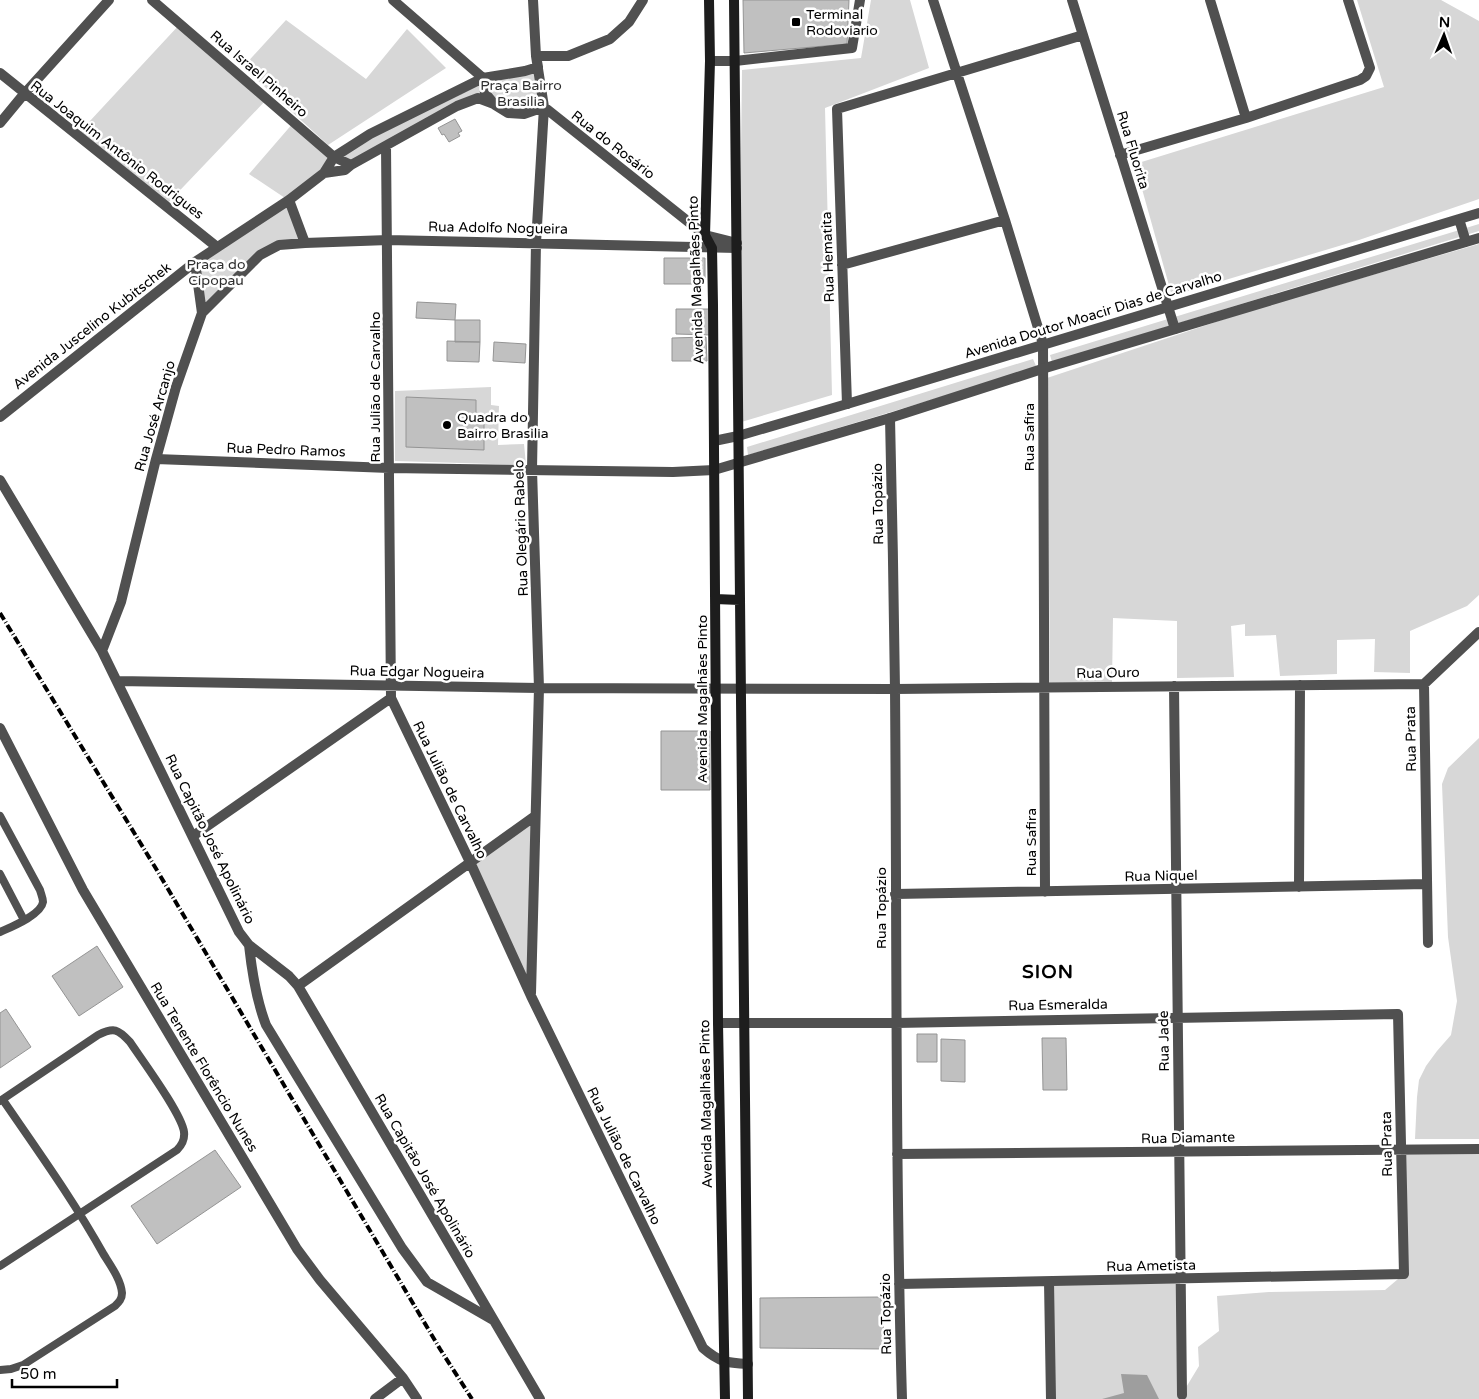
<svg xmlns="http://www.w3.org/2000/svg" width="1479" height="1399" font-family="'Varela Round',sans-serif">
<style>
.green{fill:#d7d7d7}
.water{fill:#9e9e9e}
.building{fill:#c0c0c0;stroke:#949494}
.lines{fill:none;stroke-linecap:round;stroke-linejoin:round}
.service{stroke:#505050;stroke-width:8}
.minor{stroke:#505050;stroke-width:10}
.tertiary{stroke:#505050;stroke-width:10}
.secondary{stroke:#1d1d1d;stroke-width:10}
.rail{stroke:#000;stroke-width:4;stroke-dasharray:8 2.5 1 2.5;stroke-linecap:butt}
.poi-dot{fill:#000;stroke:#fff;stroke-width:2}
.labels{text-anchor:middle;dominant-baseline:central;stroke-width:5;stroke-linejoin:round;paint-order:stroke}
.poi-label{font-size:14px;fill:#000;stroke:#fff;text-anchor:start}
.street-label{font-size:14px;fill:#000;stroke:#fff}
.park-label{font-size:14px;fill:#2e2e2e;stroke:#fff}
.district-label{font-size:19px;font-weight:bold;letter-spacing:1px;fill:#000;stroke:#fff}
</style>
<rect width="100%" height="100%" fill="#fff"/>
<path class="green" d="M871,0h39l19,68 -104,40 7,287 -94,28 4,-353 119,-12z
M1357,0h84l38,21v178l-120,41 -187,56 -37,-132 249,-77z
M286,20l80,59 41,-50 39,39 -118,77 -85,-78z
M180,24l87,75 -102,107 -89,-70z
M538,67l6,40 -20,7 -29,-9 -12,-27z
M482,83v10l-5,4 -126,65 -12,-6 37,-22z
M294,122l40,35 -45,43 16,43 -29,4 -74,66 -7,-51 93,-62 -39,-26z
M1479,224v7l-427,131 -2,-7z
M1479,244v351l-12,11 -57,25v42l-36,-1 1,-33 -38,1v34l-57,2 -4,-41 -31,1v-12l-14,2 3,51 -57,1v-57l-64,-3 -1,65h-62l-3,-305 205,-68z
M1033,359l4,9 -289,87 -1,-8z
M491,387v18l8,1 -1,39 26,-1 2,21 -131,-4v-70z
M1479,738v401h-64l2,-42 2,-17 7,-14 11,-15 14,-16 6,-34 -9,-64 -6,-153 6,-16z
M535,816l-4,180 -61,-134z
M1401,1149h78v250h-428l-2,-117 131,-3 2,115 17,-28 -1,-19 21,-16 -2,-35 52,-4 116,-2 19,-16z"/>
<path class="water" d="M1121,1374l26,1 12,24h-57l22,-6z"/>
<path class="building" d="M743,0h106l-2,44 -103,9z
M455,119l7,12 -4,2 2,3 -11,6 -5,-8 -2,1 -4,-7z
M664,258h41v26h-41z
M417,302l39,2 -1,16 -39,-2z
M676,309h35v26l-35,-1z
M455,320h25v22h-25z
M706,337l1,24h-35v-23z
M447,341l33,1 -1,20 -32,-1z
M494,342l32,2 -1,19 -32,-2z
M406,397l70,3v17h8v33l-78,-3z
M661,731h49v59h-49z
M97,946l26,41 -44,29 -27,-40z
M6,1009l25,38 -31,21v-55z
M917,1034h20v28h-20z
M1042,1038h24l1,52h-24z
M941,1039l24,1v42l-24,-1z
M215,1150l26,37 -84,57 -26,-38z
M881,1297l4,52 -125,-1v-50z"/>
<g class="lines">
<path class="service" d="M0,816l40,74c1,4 3,8 3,12 -2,13 -32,25 -43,30
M0,874l24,46
M0,1101l98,-66c16,-8 20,-6 32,7 12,18 52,72 54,90 1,8 -2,13 -7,18l-177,116
M0,1370l11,-1 12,-4 92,-59c4,-4 7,-7 7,-13 -1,-13 -11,-27 -18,-38 -30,-54 -66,-104 -101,-155"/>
<path class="minor" d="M152,0l182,157 17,8
M393,0l90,78 2,15 10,12 13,8 16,1 20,-7 161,128 32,8
M933,0l72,220 38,124 2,548
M1072,0l103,329
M1210,0l36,118
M710,61h25l117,-13 8,-48
M0,73l217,174
M0,123l24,-29 85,-94
M386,146l5,552 79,164 61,134 172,352c16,14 24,15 45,16
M1120,155l126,-37 114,-38 6,-4 4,-8 -22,-68
M324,173l21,-3 6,-5 106,-59 21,-8 16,6
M289,200l16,43 83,-3 349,8
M195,262l7,51
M842,265l163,-45
M847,404l-10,-295 246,-74
M0,417l195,-155 94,-62 35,-27 10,-16 36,-23 113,-56 42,-7 13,-4 -2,-11h32l42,-17 19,-17 14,-22
M890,418c2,90 4,181 5,271 2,237 0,473 7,710
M156,459l233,9 284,4 41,-2
M0,480l102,171 137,281 10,13 40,31 9,10 242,413
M102,651l19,-49 35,-143 20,-72 26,-74 58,-58 19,-10 26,-2
M117,681l422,7 356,1 529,-5 55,-52
M1424,684l4,259
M1174,686l8,709
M0,728l83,162 214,359 23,31 83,98 14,21
M193,836l198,-138
M1299,887l1,-202
M895,894l532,-10
M249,945c3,28 7,54 17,80l136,223 25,34 66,38
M298,986l237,-170
M531,993l8,-305 -7,-218 4,-227 8,-136 -8,-51 -3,-56
M718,1023h178l502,-9 6,260 -505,10
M897,1154l582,-5
M1049,1282l2,117
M375,1399l28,-21"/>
<path class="tertiary" d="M1459,219l7,23
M714,441l24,-5 109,-32 632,-191
M714,470l176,-52 152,-49 437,-131"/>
<path class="secondary" d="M709,0l1,61 -5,174 7,13 1,57 5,718 7,376
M734,0l14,1399
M715,599l25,1"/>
<path class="rail" d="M0,613l155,254 285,482 32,50"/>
</g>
<g class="poi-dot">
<rect x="791" y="17" width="10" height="10" rx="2.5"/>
<circle cx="447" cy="425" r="5"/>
</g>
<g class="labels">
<g class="poi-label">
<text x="806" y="14">Terminal<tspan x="806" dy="16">Rodoviario</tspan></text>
<text x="457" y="417">Quadra do<tspan x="457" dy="16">Bairro Brasilia</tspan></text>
</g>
<g class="street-label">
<text transform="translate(259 74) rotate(41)">Rua Israel Pinheiro</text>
<text transform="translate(613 145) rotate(38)">Rua do Rosário</text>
<text transform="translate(117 150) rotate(38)">Rua Joaquim Antônio Rodrigues</text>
<text transform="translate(1133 150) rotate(73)">Rua Fluorita</text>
<text transform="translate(498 228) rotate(1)">Rua Adolfo Nogueira</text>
<text transform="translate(828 257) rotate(-92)">Rua Hematita</text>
<text transform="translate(696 280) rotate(-92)">Avenida Magalhães Pinto</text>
<text transform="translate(1093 315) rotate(-17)">Avenida Doutor Moacir Dias de Carvalho</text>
<text transform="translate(92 326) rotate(-38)">Avenida Juscelino Kubitschek</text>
<text transform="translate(375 387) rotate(-90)">Rua Julião de Carvalho</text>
<text transform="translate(155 416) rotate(-74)">Rua José Arcanjo</text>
<text transform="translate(1029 437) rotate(-90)">Rua Safira</text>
<text transform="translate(286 450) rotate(2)">Rua Pedro Ramos</text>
<text transform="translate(878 504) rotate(-91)">Rua Topázio</text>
<text transform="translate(521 528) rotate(-92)">Rua Olegário Rabelo</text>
<text transform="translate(417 672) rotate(1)">Rua Edgar Nogueira</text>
<text transform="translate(1108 673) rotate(-1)">Rua Ouro</text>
<text transform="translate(702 699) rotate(-90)">Avenida Magalhães Pinto</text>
<text transform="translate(1411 739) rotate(-91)">Rua Prata</text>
<text transform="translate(450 790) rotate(64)">Rua Julião de Carvalho</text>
<text transform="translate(210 839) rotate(64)">Rua Capitão José Apolinário</text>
<text transform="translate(1031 842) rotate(-90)">Rua Safira</text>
<text transform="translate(1161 876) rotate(-1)">Rua Niquel</text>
<text transform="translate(881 908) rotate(-90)">Rua Topázio</text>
<text transform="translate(1058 1005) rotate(-1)">Rua Esmeralda</text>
<text transform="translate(1164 1041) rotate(-91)">Rua Jade</text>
<text transform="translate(204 1067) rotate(59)">Rua Tenente Florêncio Nunes</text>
<text transform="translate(706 1104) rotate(-91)">Avenida Magalhães Pinto</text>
<text transform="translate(1188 1138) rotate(-1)">Rua Diamante</text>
<text transform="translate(1387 1144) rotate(-91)">Rua Prata</text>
<text transform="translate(624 1156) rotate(64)">Rua Julião de Carvalho</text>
<text transform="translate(425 1176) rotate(60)">Rua Capitão José Apolinário</text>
<text transform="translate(1151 1266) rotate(-1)">Rua Ametista</text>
<text transform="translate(886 1314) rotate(-91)">Rua Topázio</text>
</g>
<g class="park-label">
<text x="521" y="85">Praça Bairro<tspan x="521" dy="16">Brasilia</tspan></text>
<text x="216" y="264">Praça do<tspan x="216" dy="16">Cipopau</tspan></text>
</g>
<g class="district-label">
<text x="1048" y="972">SION</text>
</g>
</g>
<g transform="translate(1444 35) rotate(2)" stroke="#ffffff" stroke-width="4" paint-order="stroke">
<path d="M0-4L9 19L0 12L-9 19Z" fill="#000000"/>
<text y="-8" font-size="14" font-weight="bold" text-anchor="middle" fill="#000000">N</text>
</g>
<path d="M12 1379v8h105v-8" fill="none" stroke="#000000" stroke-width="2.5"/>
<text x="20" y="1379" font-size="15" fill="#000000" stroke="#ffffff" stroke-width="4" paint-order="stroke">50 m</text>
</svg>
